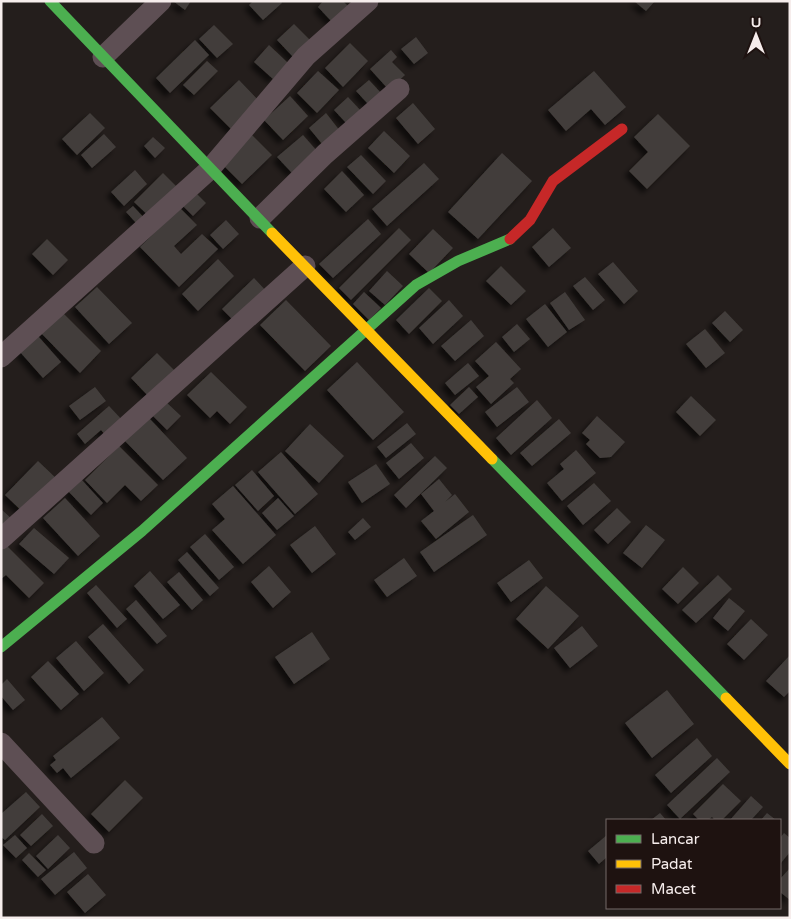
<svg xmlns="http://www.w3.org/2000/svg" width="791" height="919" font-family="'Varela Round',sans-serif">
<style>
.building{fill:#423e3b;filter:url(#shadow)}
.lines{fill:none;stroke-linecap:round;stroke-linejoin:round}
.street{stroke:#5e4f54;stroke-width:21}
.fast{stroke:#4caf50;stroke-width:11}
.slow{stroke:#ffc107;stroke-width:11}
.jam{stroke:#c62828;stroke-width:11}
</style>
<defs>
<filter id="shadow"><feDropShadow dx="-4.5" dy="4.5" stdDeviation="2.5" flood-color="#0009"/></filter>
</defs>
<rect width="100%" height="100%" fill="#241e1c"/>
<path class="building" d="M173,1h18l-6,9z
M253,1h28l1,2 -19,17 -14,-15z
M323,1h20l6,6 -16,16 -15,-16z
M634,1h21l-9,10z
M294,24l19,19 -18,16 -18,-19z
M214,25l19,19 -16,14 -18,-19z
M416,37l12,16 -14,11 -13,-15z
M195,40l14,15 -39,38 -14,-15z
M350,43l18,18 -25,26 -18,-19z
M269,45l19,18 -15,16 -19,-17z
M391,50l6,7 -5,5 13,13 -16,15 -19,-21z
M207,61l11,10 -24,24 -11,-10z
M318,71l21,19 -22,23 -20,-20z
M594,71l32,36 -21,18 -14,-16 -25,22 -18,-21z
M239,80l22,23 -28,28 -23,-23z
M369,80l12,13 -12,12 -13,-14z
M290,96l18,20 -25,24 -19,-20z
M348,97l14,15 -14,13 -14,-15z
M413,103l22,26 -17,15 -22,-26z
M90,113l15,15 -28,27 -15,-16z
M326,113l14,18 -17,14 -14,-17z
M658,114l32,32 -43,43 -18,-18 19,-19 -14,-15z
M384,131l26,25 -16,17 -26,-25z
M104,134l12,13 -24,21 -11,-13z
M251,134l21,21 -30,29 -21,-21z
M303,135l14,16 -25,22 -15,-16z
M153,137l12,11 -10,10 -11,-12z
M502,153l30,28 -54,58 -30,-27z
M361,155l25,26 -13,13 -26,-27z
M424,163l15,16 -52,47 -15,-17z
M135,170l12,14 -23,22 -13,-14z
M342,171l22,24 -18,17 -22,-23z
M163,173l18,18 -29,28 -18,-17z
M196,193l10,10 -13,13 -10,-10z
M133,206l13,14 -7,6 -13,-14z
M180,208l17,17 -23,21 7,8 21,-20 16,15 -39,38 -39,-40z
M368,219l13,15 -48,44 -14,-14z
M226,220l13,14 -16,15 -13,-14z
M399,228l12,12 -60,60 -12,-12z
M553,228l18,20 -22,19 -17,-20z
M433,229l20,19 -24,25 -20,-19z
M47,239l21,21 -15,15 -21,-21z
M218,259l16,17 -36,35 -16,-17z
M613,262l25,29 -14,13 -26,-30z
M501,266l25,25 -15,14 -25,-24z
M387,271l16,15 -18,19 -16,-14z
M585,277l20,23 -12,10 -20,-24z
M254,278l14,15 -32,30 -14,-14z
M97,287l35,36 -23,21 -34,-37z
M429,288l13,13 -33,33 -13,-14z
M364,292l17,16 -12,12 -16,-16z
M565,292l20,28 -16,10 -19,-27z
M286,300l45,46 -26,25 -45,-46z
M449,300l14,16 -30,28 -14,-16z
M545,304l22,28 -19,15 -22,-28z
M725,311l18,19 -13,12 -18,-19z
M62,312l39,39 -21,22 -39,-40z
M471,320l13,16 -29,25 -14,-15z
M517,324l13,15 -16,13 -12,-15z
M705,329l20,24 -19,15 -20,-24z
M38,336l23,26 -18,16 -23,-26z
M496,342l25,27 -11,10 4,4 -23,21 -15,-17 13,-11 -14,-15z
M157,353l21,21 -26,26 -21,-22z
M357,362l47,50 -31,28 -46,-50z
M468,363l11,13 -24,19 -10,-12z
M211,372l36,35 -17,17 -13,-13 -7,7 -23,-23z
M95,387l11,14 -26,19 -11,-14z
M469,387l9,10 -19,17 -9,-9z
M517,387l12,15 -32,25 -12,-15z
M691,396l25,24 -16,16 -24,-24z
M537,400l15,18 -41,37 -15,-17z
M166,402l15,14 -14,14 -15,-15z
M109,406l15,16 -17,15 -6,-7 -16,14 -8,-10z
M597,416l28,26 -14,15 -11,1 -14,-14 4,-4 -8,-7z
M149,418l38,40 -24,22 -38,-39z
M559,419l12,14 -39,33 -12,-13z
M407,423l9,11 -30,24 -9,-11z
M310,424l34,32 -25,27 -34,-32z
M411,443l13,15 -25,21 -13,-16z
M119,446l39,39 -17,16 -16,-16 -18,18 -22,-23z
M576,450l20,23 -34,28 -15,-18 17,-14 -4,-5z
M281,452l37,42 -23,20 -37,-42z
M435,456l12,12 -41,40 -12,-13z
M38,461l21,20 -33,34 -21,-20z
M376,464l14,20 -28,19 -14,-21z
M252,470l22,26 -16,15 -23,-26z
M81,479l22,24 -12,12 -23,-24z
M439,479l13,16 -7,7 10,-8 14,18 -33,27 -15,-18 13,-10 -13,-17z
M594,483l17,18 -28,24 -16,-19z
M233,486l43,49 -33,29 -31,-34 13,-11 -13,-15z
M65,498l35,38 -22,20 -35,-38z
M278,498l16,18 -17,14 -15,-17z
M617,508l14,14 -23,22 -14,-14z
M1,509l12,11 -12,12z
M473,515l14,20 -53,37 -14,-20z
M363,518l8,9 -16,13 -7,-8z
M646,525l19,15 -23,28 -19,-15z
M315,526l21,28 -24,19 -22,-28z
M34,528l35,30 -15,16 -35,-30z
M205,534l29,33 -15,13 -29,-33z
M4,543l40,40 -15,15 -23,-23 -5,4v-34z
M187,552l32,36 -9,8 -32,-36z
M404,558l13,18 -30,21 -13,-17z
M529,560l14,18 -32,24 -14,-19z
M269,566l22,26 -18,16 -22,-26z
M683,567l16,16 -21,21 -16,-15z
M150,571l30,34 -17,14 -29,-33z
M179,572l24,28 -11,10 -25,-28z
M718,575l14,14 -36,34 -14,-13z
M96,585l31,34 -10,9 -30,-35z
M546,586l33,30 -31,33 -32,-30z
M729,598l16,13 -17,20 -15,-13z
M136,600l31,36 -10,8 -31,-35z
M751,619l17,16 -24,25 -17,-16z
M103,624l41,46 -15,14 -41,-47z
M582,626l16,20 -28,22 -16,-20z
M312,632l18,27 -36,25 -19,-27z
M76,641l28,32 -20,18 -28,-33z
M790,655v36l-6,6 -18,-16z
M48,661l31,33 -18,16 -30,-33z
M7,679l18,21 -12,10 -12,-14v-11z
M667,690l27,34 -42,34 -27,-35z
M102,717l18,21 -49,40 -8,-10 -6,5 -7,-8 6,-5 -3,-4z
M697,738l15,18 -41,37 -16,-18z
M717,758l13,14 -50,47 -13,-14z
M125,780l18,18 -34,34 -18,-18z
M723,784l18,17 -19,19h-7l-3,-3 -4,3h-9l-6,-6z
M26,792l14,15 -35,33 -4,-3v-23z
M751,796l12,11 -12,13h-21z
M660,813l6,7h-15z
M767,813l9,7h-15z
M42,814l11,12 -22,20 -11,-11z
M784,833l6,5v14l-10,12v-26z
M15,835l12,13 -11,10 -13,-13z
M58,835l12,13 -22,21 -12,-13z
M607,835v22l-8,7 -11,-13z
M74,852l13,16 -32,27 -14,-16z
M29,853l17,17 -8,7 -16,-17z
M790,868v32l-10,-8v-13z
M88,874l18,21 -21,18 -18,-21z"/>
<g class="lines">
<path class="street" d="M103,57l58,-56
M260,218l65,-64 74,-65
M1,357l208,-187 97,-114 62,-55
M1,539l304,-273
M1,743l93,100"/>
<path class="fast" d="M50,1l222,232
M492,459l234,239
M1,647l141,-116 274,-246 42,-24 52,-22"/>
<path class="slow" d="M272,233l220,226
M726,698l64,66"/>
<path class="jam" d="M510,239l20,-19 23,-39 69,-52"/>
</g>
<rect width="791" height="919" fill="none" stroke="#f6edec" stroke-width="5"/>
<rect x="606" y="819" width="175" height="90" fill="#1e1210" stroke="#746a68"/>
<rect x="616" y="835" width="25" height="8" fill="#4caf50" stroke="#746a68"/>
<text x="651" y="844" font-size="15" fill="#f6edec">Lancar</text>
<rect x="616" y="860" width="25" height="8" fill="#ffc107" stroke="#746a68"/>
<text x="651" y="869" font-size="15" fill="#f6edec">Padat</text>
<rect x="616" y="885" width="25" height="8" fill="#c62828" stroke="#746a68"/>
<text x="651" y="894" font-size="15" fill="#f6edec">Macet</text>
<g transform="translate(756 35)" stroke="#1e1210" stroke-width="4" paint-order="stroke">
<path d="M0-4L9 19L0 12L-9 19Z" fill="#f6edec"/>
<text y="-8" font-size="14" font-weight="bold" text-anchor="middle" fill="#f6edec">U</text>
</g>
</svg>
